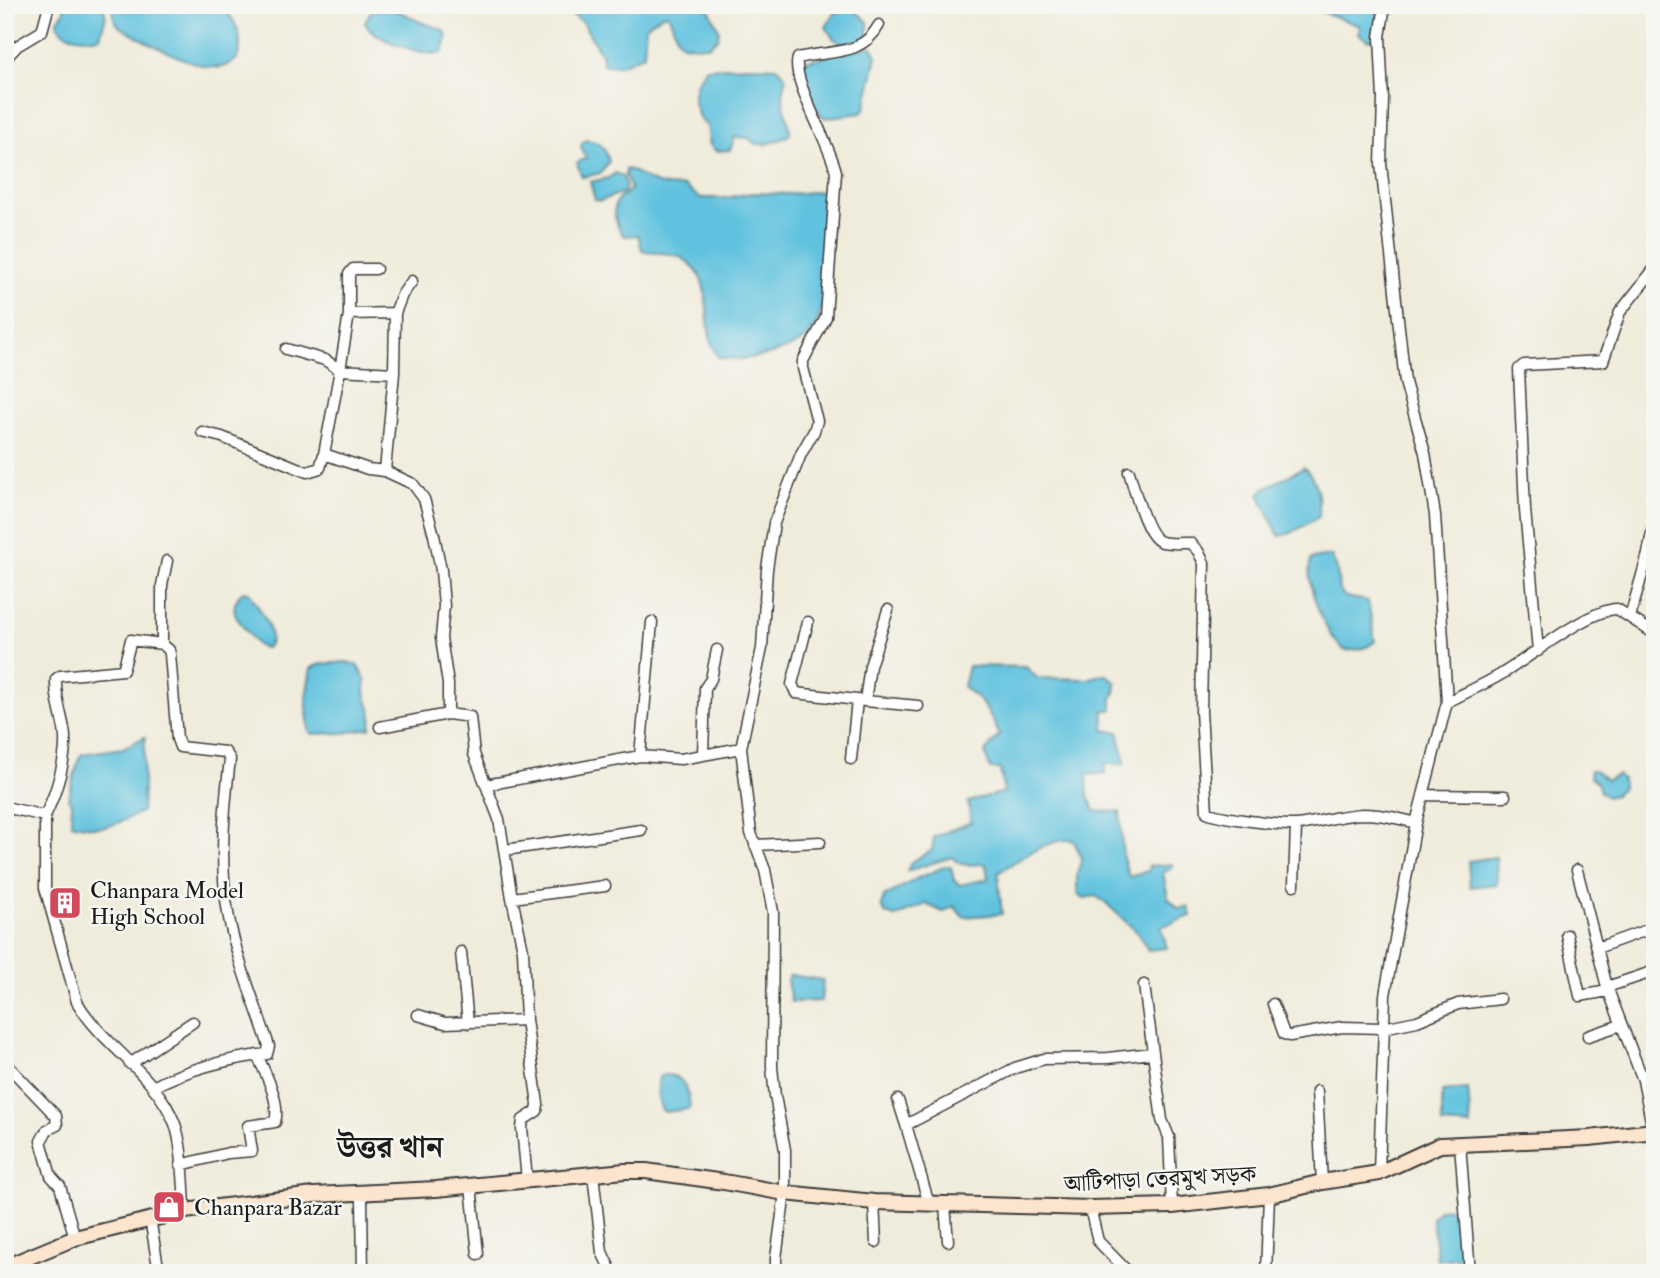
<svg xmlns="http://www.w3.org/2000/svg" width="1660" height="1278" font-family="'IM FELL Double Pica','Noto Serif Bengali',serif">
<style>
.water{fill:#60c2de;stroke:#3e6f7d;stroke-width:2}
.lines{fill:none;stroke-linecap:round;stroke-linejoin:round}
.street-casing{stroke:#3c3b39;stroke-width:13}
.secondary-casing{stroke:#3c3b39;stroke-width:18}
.street{stroke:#fff;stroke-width:10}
.secondary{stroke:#fce5cf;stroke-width:14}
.labels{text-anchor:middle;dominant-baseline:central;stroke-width:5;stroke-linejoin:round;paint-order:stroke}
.poi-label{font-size:23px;fill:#1c1c1c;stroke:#f6f6f2;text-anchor:start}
.street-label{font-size:23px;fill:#1c1c1c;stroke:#f6f6f2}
.district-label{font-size:30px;font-weight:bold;fill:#1c1c1c;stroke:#f6f6f2}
</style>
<rect width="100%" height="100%" fill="#f6f6f2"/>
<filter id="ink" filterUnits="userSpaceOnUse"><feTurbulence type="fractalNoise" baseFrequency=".0143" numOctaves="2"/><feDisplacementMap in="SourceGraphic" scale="14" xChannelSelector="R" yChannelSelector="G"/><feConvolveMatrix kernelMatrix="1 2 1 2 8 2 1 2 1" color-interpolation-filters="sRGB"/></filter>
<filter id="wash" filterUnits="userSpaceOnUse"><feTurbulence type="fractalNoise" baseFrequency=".00686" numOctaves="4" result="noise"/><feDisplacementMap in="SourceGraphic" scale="28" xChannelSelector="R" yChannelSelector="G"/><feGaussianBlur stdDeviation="1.57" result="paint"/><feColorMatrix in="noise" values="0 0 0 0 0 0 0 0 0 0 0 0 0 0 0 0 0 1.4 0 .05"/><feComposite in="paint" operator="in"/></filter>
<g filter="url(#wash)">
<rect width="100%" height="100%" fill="#f0ecdb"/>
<path class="water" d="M65,5h37l4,11 -6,21c-15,2 -39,2 -43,-16l6,-7z
M111,5h109c16,14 25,34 17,54 -5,3 -9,7 -15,8 -22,5 -82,-28 -102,-40l-5,-6z
M559,5h148l12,25 -1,8 -10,8c-39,0 -26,-4 -40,-32l-6,1 -16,11 -2,28c-13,7 -26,15 -41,10l-2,-10 -18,-31z
M845,5h4l19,17v15l-10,6 -15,2 -10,-7 -7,-11 8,-13 9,-4z
M1303,5h67c14,6 7,22 5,34l-7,1 -9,-6 1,-8z
M386,8c13,3 21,6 32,13 18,9 38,3 24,32 -18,4 -68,-13 -77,-30l5,-11z
M865,47h7l5,9 -12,53 -4,4 -36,5c-14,-11 -26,-38 -24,-56z
M750,66l26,1c16,10 7,18 7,31 1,12 7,24 7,36 -10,7 -33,17 -41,4l-14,-1 -5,13 -14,1 -6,-6 -3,-19 -8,-8 -6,-19 3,-15 10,-16z
M587,140c14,2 18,8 22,21l-8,12 -19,4 -5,-14 9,-5 -5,-10 1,-5z
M626,169c8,1 10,4 17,8 13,8 25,11 41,9l16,12h26l25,-5 40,1 32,-3 6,3 3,5c-3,33 -1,113 -23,136 -10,10 -25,15 -38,19 -19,5 -35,7 -53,3 -20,-28 2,-81 -38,-100 -12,-6 -26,-2 -38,-7l-4,-15 -14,1c-7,-8 -13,-25 -7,-35 3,-4 11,-9 14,-12l-6,-14z
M616,173l7,4 3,9 -2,6 -24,9 -5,-1 -5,-18 18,-4z
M1304,467c14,14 16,32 15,50l-28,16 -12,3 -20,-42 5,-5z
M1331,556l6,13 2,21 6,7 23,4 7,40c-8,8 -22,11 -32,8 -19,-17 -39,-65 -32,-90z
M243,591l6,1c7,13 32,43 17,56 -10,-1 -11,-6 -17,-14 -12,-15 -23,-25 -6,-43z
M347,662l10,3 9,16c-5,21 11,27 4,47l-26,5 -32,1 -3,-2 -3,-35 5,-29 9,-4z
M968,666l58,1 11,11 51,1 12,-4h7l9,8 -1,11 -3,4v12h-8v20l15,2c-1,12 8,20 5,32h-19v9l-18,2 1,21 7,15 25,1 3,46 6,19 19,-6 1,-5 23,-2v4l-9,5 5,25 11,11 9,-3 3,10 -30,11 6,21 -19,2 -9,-16 -35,-33 -9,-5 -11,2 -7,-5v-20l5,-14 -8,-18c-21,-6 -58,20 -76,32l4,41 -39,3 -9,-11 -11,6 -17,-8 -31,13 -9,-3 -5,-8 3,-9 34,-19 28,-12 5,1 3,13 5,5 29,-6 -2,-15c-13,0 -26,4 -34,-7l-45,14 4,-9 21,-12 2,-13 37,-15 -3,-20 36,-10 -4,-23h-10l-5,-17 14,-17c-4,-13 -13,-28 -23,-38 -4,-4 -9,-6 -13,-11z
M145,737l-3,74c-29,15 -37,21 -71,12l1,-20 -4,-4 11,-41 3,-4 41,-6z
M1590,770h5l11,10 11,-5 5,4v9l-7,7 -8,2 -7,-5 -3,-10 -7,-6z
M1496,857l1,27 -27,3 -2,-26z
M790,975l33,5 -2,21 -30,1 -4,-22z
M664,1075c20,-1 24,14 26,31l-2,3 -23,3 -3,-2c-5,-10 -5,-22 -3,-33z
M1468,1089l3,37 -29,-2v-33z
M1458,1208l5,49 -26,3 -5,-42 7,-9z"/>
</g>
<g filter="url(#ink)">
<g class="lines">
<defs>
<path id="street" d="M5,59l12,-13 25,-15 7,-26
M376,269h-23l-4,5v40l-9,56 54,3 -9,98
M395,313l7,-18 10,-14
M349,314l46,-1 -1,60
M286,349l39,11 15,10 -16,84 44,15 17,2 28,13 11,15 10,36 7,35 3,36 -3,32 7,46v30l22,3 4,37 25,65 13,79 11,52 3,70 12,84 -1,7 -14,9 -1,8 5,52
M202,432l20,5 85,35 13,-4 4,-14
M1129,472c5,15 17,67 33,70 8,2 19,1 28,1l8,8 6,12 -3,149 6,100c12,6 76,14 91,13 22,-3 42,-10 65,-11 19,0 35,4 53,9
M1630,617l18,-63 7,-38
M808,622l-16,62 4,9 61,7 -6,59
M1538,651l-13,-141 -6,-141 5,-4 79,-4 17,-49 35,-44
M857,700l8,1 5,-35 18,-56
M865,701l53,5
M1447,702c18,-9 36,-17 53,-27 29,-17 87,-65 117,-66l38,25
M380,727l68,-13
M703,755l2,-67 6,-9 6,-29
M640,756l12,-134
M486,785l154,-29 41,3 60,-11
M1423,795l82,1
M5,807l40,9v72l32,114c26,44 79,72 98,122 8,21 9,64 10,87
M45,816c11,-23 24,-62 19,-87 -3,-17 -9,-32 -8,-50l4,-3 63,-6 8,-30 31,4
M755,845l65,-3
M505,850l136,-20
M1577,870l30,117 36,93 10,51
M1294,885l2,-60
M512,898l93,-12
M1567,935l13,61 28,-5
M1597,948l58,-21
M461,952l7,71
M1144,985l18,135 7,17 3,69
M1607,987l48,-16
M1273,1004l11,30 6,2 52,-9 41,1 34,-7 41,-17 42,-5
M418,1015l27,8 81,-3
M1588,1036l33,-11
M5,1056l4,11 47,49 1,9 -10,5 -6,11 10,35 9,10 15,52
M130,1064l63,-42
M153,1087c31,-17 78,-29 114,-33l2,-8c-14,-43 -33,-87 -41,-133 -9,-51 -4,-103 2,-154l-5,-7 -45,-5 -3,-8 -7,-85 -1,-4 -7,-6v-59l5,-24
M1317,1091l5,91
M898,1100l8,25
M1460,1144l10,129
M181,1165l47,-12 24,-2 -4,-25 27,-4c6,-19 -10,-50 -18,-67
M1379,1173l6,-178 31,-172 31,-121 -12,-187 -10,-62 -20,-71 -24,-218 2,-65 -3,-62 5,-32
M593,1174l9,78 10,21
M471,1186l7,68
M359,1193l3,7 1,73
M874,1202l2,40
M929,1204l-23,-79 109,-57 29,-9 64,-1 44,-5
M945,1206l3,35
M1090,1208l8,33 31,32
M150,1218l9,55
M776,1273v-15l9,-65v-43l-10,-54 -3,-29 1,-155 -8,-42 -14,-37 -10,-85 21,-100 5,-79 7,-46 27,-69 13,-23 3,-10 -14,-53v-7l23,-44 10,-145c-5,-26 -46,-94 -38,-114 30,-8 64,-1 81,-33
M1266,1273l3,-78"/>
<path id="secondary" d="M5,1267l70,-29 110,-27 129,-16 122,-6 189,-18h21l78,11 61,11 89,9 216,6 82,-2 97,-11 53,-13 57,-9 61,-28 149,-7 66,-7"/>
</defs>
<use href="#street" class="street-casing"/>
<use href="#secondary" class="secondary-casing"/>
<use href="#street" class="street"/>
<use href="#secondary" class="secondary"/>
</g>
</g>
<defs>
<symbol id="building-square" viewBox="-11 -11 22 22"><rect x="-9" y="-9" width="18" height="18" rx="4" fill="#d1495b" stroke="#f6f6f2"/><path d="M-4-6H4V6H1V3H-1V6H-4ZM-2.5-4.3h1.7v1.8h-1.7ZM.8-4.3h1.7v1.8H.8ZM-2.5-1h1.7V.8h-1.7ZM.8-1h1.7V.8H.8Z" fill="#fff"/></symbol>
<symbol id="shop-square" viewBox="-11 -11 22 22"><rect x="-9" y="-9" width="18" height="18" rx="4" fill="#d1495b" stroke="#f6f6f2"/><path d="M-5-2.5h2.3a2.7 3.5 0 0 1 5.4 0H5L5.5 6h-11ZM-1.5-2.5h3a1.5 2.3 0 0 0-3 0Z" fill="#fff"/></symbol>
</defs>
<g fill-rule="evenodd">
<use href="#building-square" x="46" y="884" width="38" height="38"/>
<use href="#shop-square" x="150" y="1188" width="38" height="38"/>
</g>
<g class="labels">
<g class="poi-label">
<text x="90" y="890">Chanpara Model<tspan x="90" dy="26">High School</tspan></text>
<text x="194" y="1207">Chanpara Bazar</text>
</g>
<g class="street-label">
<text transform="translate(1160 1179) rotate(-3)">আটিপাড়া তেরমুখ সড়ক</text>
</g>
<g class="district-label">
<text x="390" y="1147">উত্তর খান</text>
</g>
</g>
<rect width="1660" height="1278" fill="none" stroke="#f6f6f2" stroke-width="28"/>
</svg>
